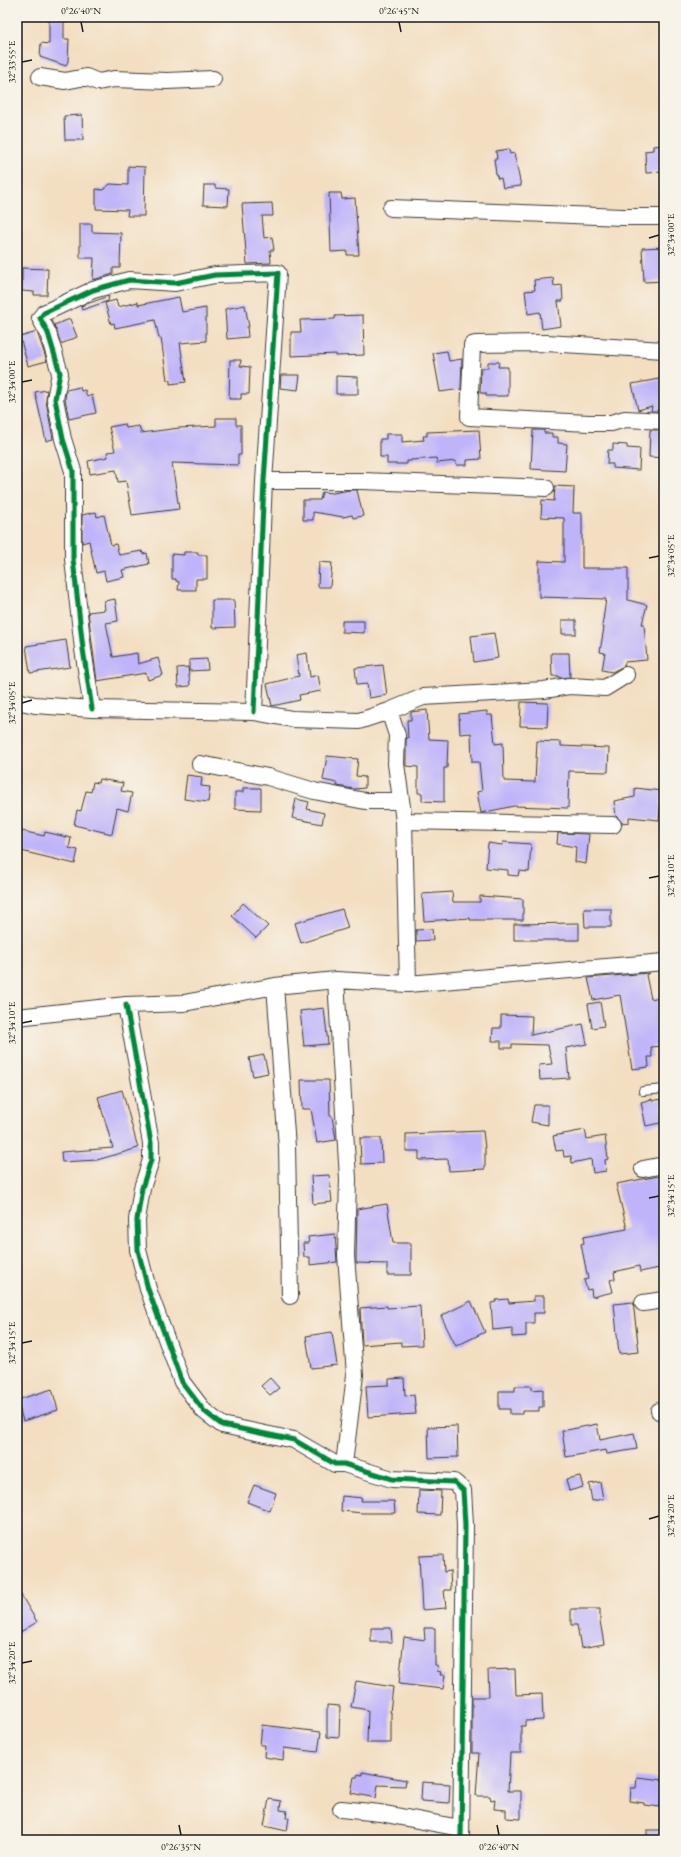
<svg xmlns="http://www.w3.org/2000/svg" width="681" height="1857" font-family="'EB Garamond',serif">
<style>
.building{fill:#bfb4fa}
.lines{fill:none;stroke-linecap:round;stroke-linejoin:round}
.lane-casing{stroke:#3c3935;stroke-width:10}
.street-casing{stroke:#3c3935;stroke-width:18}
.lane{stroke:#fff;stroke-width:8}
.street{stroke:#fff;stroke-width:16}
.cycleway-casing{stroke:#f7f3e8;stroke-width:8}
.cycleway{stroke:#00873e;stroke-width:5}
.ticks{fill:none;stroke:#1c1c1c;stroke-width:1.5}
.neatline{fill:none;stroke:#1c1c1c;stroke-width:1.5}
.ticks-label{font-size:10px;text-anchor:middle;fill:#1c1c1c}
</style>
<rect width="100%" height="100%" fill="#f7f3e8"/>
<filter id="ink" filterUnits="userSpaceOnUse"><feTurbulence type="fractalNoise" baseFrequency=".025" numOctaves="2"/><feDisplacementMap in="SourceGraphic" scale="8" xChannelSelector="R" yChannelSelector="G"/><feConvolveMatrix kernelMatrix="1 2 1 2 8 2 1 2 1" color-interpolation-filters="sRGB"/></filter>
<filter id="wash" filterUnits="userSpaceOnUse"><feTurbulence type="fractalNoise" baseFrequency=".012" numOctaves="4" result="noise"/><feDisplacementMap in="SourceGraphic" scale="16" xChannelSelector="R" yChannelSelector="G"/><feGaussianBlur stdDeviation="0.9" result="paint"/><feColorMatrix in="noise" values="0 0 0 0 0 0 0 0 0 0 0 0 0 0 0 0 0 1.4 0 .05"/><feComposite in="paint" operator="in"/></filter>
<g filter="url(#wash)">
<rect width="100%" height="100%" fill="#f3dec1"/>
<g id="blocks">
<path class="building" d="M49,17h15v22h5l-1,22 -2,5 -26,-9 1,-14 8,1z
M82,115l1,25h-18l-1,-24z
M664,145v27l-18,1 -1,-22 8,-1v-4z
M509,149l1,5 4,-1 7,33 -18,2 -2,-10 -3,1 -2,-5 -2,-15h3l-1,-8z
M128,166l17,1 -1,49h-17l1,-6 -32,-1v-20l7,1 7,-6 18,1z
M204,185h11v3l14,1 -1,17 -25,-1z
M329,193h12l1,6 13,-1 4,57h-12v-4l-16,1z
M272,203l1,13h-11l2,22 8,-1 2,13h-4l1,13 -24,1 -5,-60z
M80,224h12v8l29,1 -1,35h-7v6l-20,6 1,-22h-14z
M664,247v34l-20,1 -2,-34z
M22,268l26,1 -1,26h-13v-3l-12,-1z
M553,278l1,8 8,-1 1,16h-5l3,25 -19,3 -2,-17 -12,2 -3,-23 10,-1 -1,-10z
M109,296l-1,5 -26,9 -1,-4z
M179,297l3,15 24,-4v33l-26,2 6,39 -16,2v-4h-3l-6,-42h-2l-4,-18 -40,8 -1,-5 -3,1 -6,-21 11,-3 2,7 20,-5v3z
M245,305l4,22h-2l1,10 -21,2 -2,-30z
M363,315l1,40 -28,1v-2l-45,2v-24h10l-1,-12 35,-1v-3z
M70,319l7,18 -16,7 -7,-19z
M37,332l10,29 -19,5 -8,-29z
M447,351l2,10 13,-2 -1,30 -21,3 -7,-39z
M230,360h11l-1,6 10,1 -1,27h-8v5h-12z
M488,362h11l-1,5h10v29h-22v-3h-6l1,-25h7z
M281,375h19l-2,15 -18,-2z
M336,376l22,1v17h-22z
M664,378v33h-13l1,-5 -14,4 -6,-26z
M80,387l1,4 4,-1 2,7 5,-2 4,18 -27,6 -4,-20 1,-9z
M47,390l-1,11 7,38 -7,2 -11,-49z
M216,418h20v7h5v30h-3v10l-66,-2 7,46 -47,6 -6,-34 -8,1 -2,-12 -26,4 -2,-13 20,-4 -1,-5 8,-1 -6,-24 16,-3 1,4 13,-2 2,7 38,-5 37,-2z
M479,430l2,29 -14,1v5h-11v-4l-19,2 -1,-5 -25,2v1h-4v3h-20v-7h-7v-18h6v-5h16v8l22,-2 -1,-4h4v-4z
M533,430h11v3h8v4h6v6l9,1 -2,27 -34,-2z
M650,430h14v28l-15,-1z
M613,444l14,1v3l13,1 -1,21 -26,-2v-4h-6l1,-14h5z
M555,486l19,1 -1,26h9v55h46v32l19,5 -5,19h2l3,36 -22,2 -1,4 -12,6 -10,-2 3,-17 -5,-1 4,-25h-2l4,-28 -67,-2v-36l25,1v-44l-23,-1 1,-17 12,1z
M350,490h7l6,26 -10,2 -1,-3 -9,2 -30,-5v8h-10v-20h17l2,-8 11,1z
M96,512l1,5 7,-2 7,30 5,-1 3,11 23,-4 1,3 4,-1 2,11 -27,6 2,7 -18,4 -2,-10 -8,2 -7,-32 -7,2v-28z
M184,552h14v3h9v24h-11v11h-18l1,-8 -3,-1v-2h-4v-25l12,1z
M319,562l13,1 -2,24h-12z
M115,599l3,22 -12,2 7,34 24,-4 1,11 20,-6 5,17 -15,5 -2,-7 -49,8 -9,-69 17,-2 -1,-9z
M212,600h22l1,27 -23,1z
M562,620h14v14h-14z
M342,621h22v12l-22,-1z
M494,633l4,25 -24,4 -3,-26z
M66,640l4,27 -40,6 -4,-27z
M307,653l3,24 8,-2 3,16 -22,4 1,5 -28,6 -5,-22 32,-8 -3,-21z
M551,653h18l1,24 -11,1v-2h-7z
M207,659l1,11 -19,1v-11z
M383,665l4,30 -18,3 -2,-14 -10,1 -2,-17z
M188,667l2,19 -12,1 -1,-19z
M521,702l27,1 -1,24 -27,-1z
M427,710l2,29 19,1 -1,28h-3v34l-22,-1v-8h-4v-26l-12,-1v-28h2l-1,-18h4v-8z
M487,711v4h5l3,29 8,-1 1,38 31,1 2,-41 24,1v4l48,2 -1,24 -39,-1 -1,37 -54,-2 -33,7 -4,-21 5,-1 -3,-29h-7l-1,-29 -11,1 -1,-20z
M327,756l31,3 -2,17 9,1v11l-11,1 -17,-3v-3l-14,-3z
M187,775l15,2 -1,9 9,1 -2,15 -24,-3z
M99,779l24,4 -2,8 11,2 -4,18 -11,-3 -5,26 -38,-9 3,-15 4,1 5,-20 5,1 2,-10 5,1z
M243,788h18v22l-26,-1v-17h8z
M635,788l27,3 -3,29 -30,-3v5l-7,1 -6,-7 -2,-15 21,-4z
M296,799l13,3 -2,7 17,4 -2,11 -30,-6z
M17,830l27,6 1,-4 26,6 -2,10 9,2 -3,14 -58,-14z
M558,833l31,1 -3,30 -11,-2 1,-15 -19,-3z
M503,842l28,2 -2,28 -10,-1 -1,5 -10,-1v-5l-22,-2 2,-25 14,2z
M452,892l1,10h27v-6l43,3v21h-53v-2l-46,3 -2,-27z
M243,903l25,23 -12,12 -24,-22z
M342,909l6,19 -47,15 -6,-20z
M584,909h27v18h-26z
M579,923v17h-65v-16z
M432,929l1,11 -17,1v-11z
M649,973l-3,2 5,24 13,-3v50l-13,1 1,10h-4l1,10 -17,2 -12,-74 -27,5 -5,-22z
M600,1002l4,24 -12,2 -4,-24z
M324,1008l4,36 -24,2 -4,-35z
M501,1015l31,1 -1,19 52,-11 4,20 -21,4 3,30 -29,2 -1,-15 13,-1 -4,-19 -36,-1v4h-11v-7h-9l1,-13h8z
M264,1055l4,18 -15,3 -4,-18z
M301,1080h28l1,36h2l4,24 -19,3 -6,-34h-9z
M122,1090l16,58 -41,12 -35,2 -1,-10 52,-4 -15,-51z
M652,1099v2l9,-2 3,23 -18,4 -5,-24z
M534,1105h14v20l-17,-3z
M585,1130l2,9 18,-3 3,23 -3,1 1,11 -13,2 -2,-14 -19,4 -1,-7 -7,1 -1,-7 -7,1 -3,-15z
M483,1131l2,17v21l-36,2 -1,-12 -29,1v-9h-13v-17z
M360,1138h21l1,25 -21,1z
M329,1175l3,27 -19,2 -2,-28z
M664,1175v92l-24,5 -1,-6 -25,6 1,7 -5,1 3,12 -21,5 -1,-8 -4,1 -3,-10 4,-1 -7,-35 3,-1 -1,-6 44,-8 -11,-45z
M387,1204l6,39h18v32h-24v-11l-31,-1 1,-54z
M335,1234l2,28 -27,3v-8h-6l-1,-14h6l-1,-6z
M534,1296h10v17h-10v10h-8v13l-14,1v-9l-19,2 -2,-27 5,-1v-2l12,-1 1,4 25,-2z
M471,1301l14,31 -29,14 -15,-30z
M633,1302l6,50 -20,2 -5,-50z
M387,1306v2l33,-2 2,39 -21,1v-4l-39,3 -2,-37z
M332,1332l5,33 -26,3 -5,-32z
M270,1378l9,10 -9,7 -9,-9z
M404,1378l1,18 9,-1 2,19 -48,3 -2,-31 23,-1v-6z
M515,1386h17v4l11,-1v18h-4v4h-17v3h-12v-5h-11v-18h16z
M52,1389l6,21 -35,11 -6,-21z
M597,1424l3,16 34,-7 3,16 -30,5 -1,-4 -40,7 -4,-26z
M457,1426l1,31 -29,1 -1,-31z
M580,1476l3,11 -14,4 -3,-12z
M600,1482l3,17 -11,2 -3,-17z
M254,1485l22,8 -6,18 -23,-9z
M419,1490l22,1 -1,24 -22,-1z
M342,1496l20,2 -1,3h33l1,12h-32l-22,-2z
M443,1555l1,17 6,-1 1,19h-7l2,18 -24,2 -3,-54z
M17,1588l20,34 -20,12z
M571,1609h29v12l4,23 -23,4 -4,-23h-6z
M371,1628h20l1,14h-21z
M424,1628h11v37l3,1 -1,5 4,1 -1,3h5l-2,14 -44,-5 5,-47 21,3z
M515,1669l1,26 26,-1 1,26 -18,1v5h-4v27h-11l-2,38h13v28l-15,-1v-8l-12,-1 1,-10 -4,1 -1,-4h-14l3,-43h-7v-56h17l-1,-27z
M356,1681l37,6 -3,25h1v31h-24l1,-33 -17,-3z
M327,1705l13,1 -1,32 -12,-1z
M262,1725l59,7 -3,20 -34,-4 -1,12 -19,-3 1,-12h-5z
M362,1772l44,8 -1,6 -27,-1 -2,13 -25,-5 3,-16h3l1,-3 4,1z
M637,1777l27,3v20h-3l-1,7 -16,-2v-2l-14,-2 1,-13h5z
M422,1782l28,2 -1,19 -28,-2z
M269,1799l12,2 -1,9 7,1 -1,7h3l-2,13 -23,-5z
M647,1830h17v10h-17z"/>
</g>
</g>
<g filter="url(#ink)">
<use href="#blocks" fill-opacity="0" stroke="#3c3935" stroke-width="1"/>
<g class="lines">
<defs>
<path id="lane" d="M643,1091l21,-2"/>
<path id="street" d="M40,77l25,4 21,-4 12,5 16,-3 53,2 46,-2
M391,208l231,9h42
M664,350l-118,-7 -71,1 -3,1 -3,72 120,6h22l14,-4 39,2
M264,481h98l184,7
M17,701l18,4 57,4 162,3 38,7 67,2 30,-10 8,24 -1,29 8,57 4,163
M92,709l-9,-60 -10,-90v-88l-10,-32 -8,-40 5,-26 -12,-40 -8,-15 4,-5 49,-23 36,-10 46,3 40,-8 63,-2 -14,208 -10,231
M389,711l34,-14 121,-7 25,-4 36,2 21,-13
M200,764l68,13 46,14 51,10h36
M404,821l209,4
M336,980l12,199 -2,76 9,120 -11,89
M275,986l12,161 3,149
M126,1005l25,138v17l-9,28 -5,32 1,30 10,39 34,93 22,29 18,14 72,15 41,24h9l48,15 62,3 9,8 2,35 -4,315
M17,1017l109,-12 58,-2 91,-17 61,-6 72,4 256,-22
M643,1169l21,-4
M643,1303l21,-3
M659,1411l5,-1
M341,1809l39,4 80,15"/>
</defs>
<use href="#lane" class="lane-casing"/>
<use href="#street" class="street-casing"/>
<use href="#lane" class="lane"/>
<use href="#street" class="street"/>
<defs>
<path id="cycleway" d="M92,709l-9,-60 -10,-90v-88l-10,-32 -8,-40 5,-26 -12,-40 -8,-15 4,-5 49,-23 36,-10 46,3 40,-8 63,-2 -14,208 -10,231
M126,1005l25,138v17l-9,28 -5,32 1,30 10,39 34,93 22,29 18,14 72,15 41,24h9l48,15 62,3 9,8 2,35 -4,315"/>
</defs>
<use href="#cycleway" class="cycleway-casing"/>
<use href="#cycleway" class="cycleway"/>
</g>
</g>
<path class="ticks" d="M81,22l2,10M399,22l2,10M22,62l10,-2M649,238l10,-3M22,382l10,-2M649,558l10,-2M22,703l10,-3M649,878l10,-2M22,1023l10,-2M649,1198l10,-2M22,1343l10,-2M649,1519l10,-3M22,1663l10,-2M179,1825l2,10M497,1825l2,10"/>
<rect width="681" height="1857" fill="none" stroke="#f7f3e8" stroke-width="44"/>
<rect x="22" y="22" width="637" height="1813" class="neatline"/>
<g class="ticks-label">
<text x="81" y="14">0°26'40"N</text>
<text x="399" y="14">0°26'45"N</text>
<text transform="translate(11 62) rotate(-90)" y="4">32°33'55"E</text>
<text transform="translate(670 235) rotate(-90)" y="4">32°34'00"E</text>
<text transform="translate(11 382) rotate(-90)" y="4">32°34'00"E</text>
<text transform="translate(670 556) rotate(-90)" y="4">32°34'05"E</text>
<text transform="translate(11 703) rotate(-90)" y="4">32°34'05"E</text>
<text transform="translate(670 876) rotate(-90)" y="4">32°34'10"E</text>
<text transform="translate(11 1023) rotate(-90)" y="4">32°34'10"E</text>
<text transform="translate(670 1196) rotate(-90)" y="4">32°34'15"E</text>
<text transform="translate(11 1343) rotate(-90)" y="4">32°34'15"E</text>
<text transform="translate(670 1516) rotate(-90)" y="4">32°34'20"E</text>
<text transform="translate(11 1663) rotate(-90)" y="4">32°34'20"E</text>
<text x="181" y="1850">0°26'35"N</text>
<text x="499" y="1850">0°26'40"N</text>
</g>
</svg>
